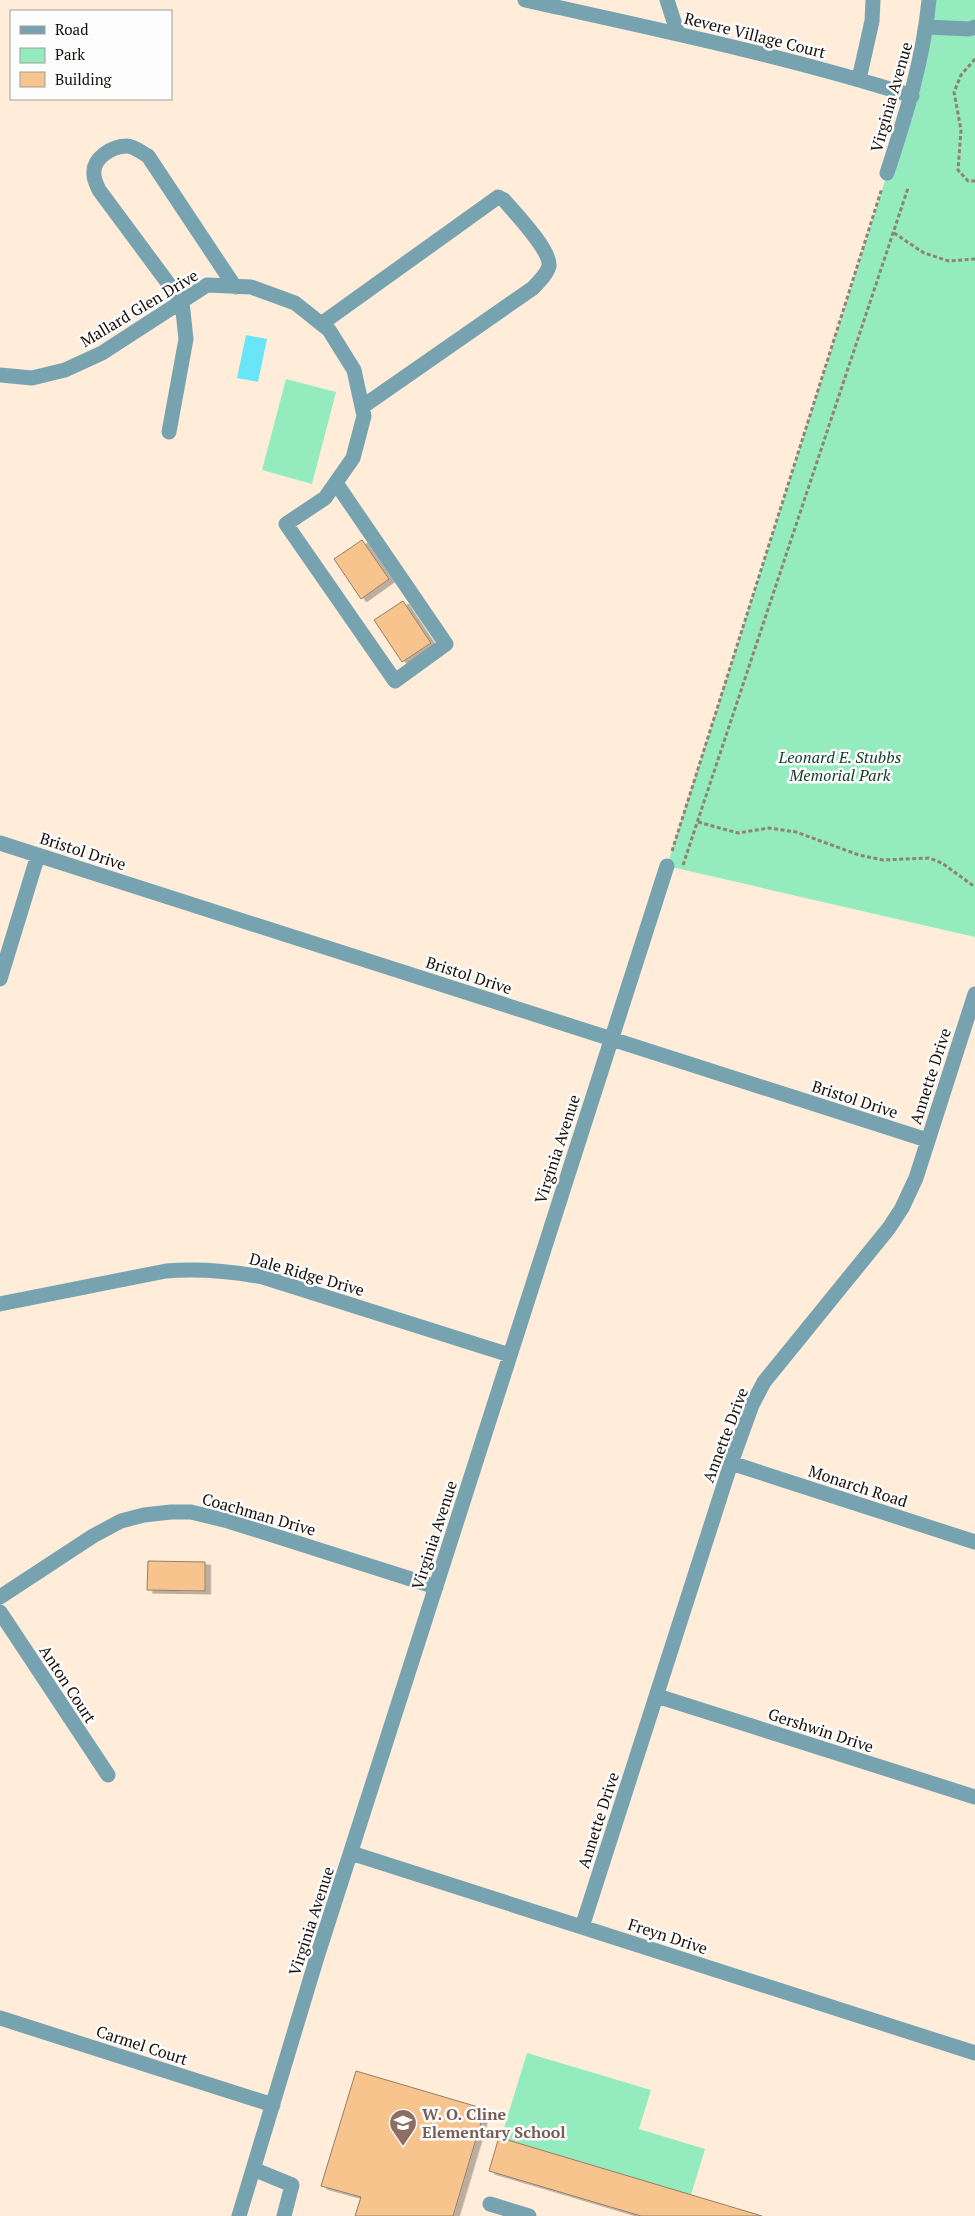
<svg xmlns="http://www.w3.org/2000/svg" width="975" height="2216" font-family="'PT Serif',serif">
<style>
.green{fill:#94ecbe}
.water{fill:#68e6f8}
.building{fill:#f7c48d;stroke:#927e69;filter:url(#shadow)}
.lines{fill:none;stroke-linecap:round;stroke-linejoin:round}
.path{stroke:#908275;stroke-width:3;stroke-dasharray:4 2.5;stroke-linecap:butt}
.minor{stroke:#77a3b0;stroke-width:15}
.labels{text-anchor:middle;dominant-baseline:central;stroke-width:5;stroke-linejoin:round;paint-order:stroke}
.street-label{font-size:16px;fill:#160e07;stroke:#fdfdfd}
.park-label{font-size:16px;font-style:italic;fill:#123c29;stroke:#fdfdfd}
.education-label{font-size:16px;font-weight:bold;fill:#785e54;stroke:#fdfdfd;text-anchor:start}
</style>
<defs>
<filter id="shadow"><feDropShadow dx="5.5" dy="3" stdDeviation="0" flood-color="#0004"/></filter>
</defs>
<rect width="100%" height="100%" fill="#ffecd9"/>
<path class="green" d="M929,0h46v937l-308,-71 245,-770z
M286,379l50,13 -24,92 -50,-14z
M527,2053l124,37 -12,39 66,20 -14,46 -190,-57z"/>
<path class="water" d="M246,335l21,4 -9,43 -21,-4z"/>
<path class="building" d="M362,540l27,39 -28,20 -27,-40z
M403,601l28,42 -29,19 -28,-42z
M148,1561l57,1v29l-58,-1z
M356,2071l129,38 -32,107h-98l6,-19 -40,-11z
M499,2137l2,1 261,78h-121l-152,-45z"/>
<g class="lines">
<path class="path" d="M975,59l-14,16 -7,17 7,38 -3,40 10,11h7
M894,233l30,20 25,8 26,-2
M698,822l40,11 31,-5 27,4 63,23 24,5 46,-2 13,5 33,24
M672,851l210,-663
M683,865l225,-677"/>
<path class="minor" d="M525,0c130,29 261,56 387,96
M667,0l11,34
M927,27l42,2 6,-2
M859,79l13,-58 1,-21
M887,173c19,-58 36,-112 42,-173
M321,324l177,-127 6,3c10,12 47,50 45,66 -2,9 -11,16 -16,22l-171,119
M0,375l32,3 33,-8 37,-17 105,-68 44,2 44,16 34,27 25,40 10,46 -11,42 -28,40 -39,26 109,157 51,-37 -110,-161
M169,432l17,-93 -4,-37 -83,-112c-2,-5 -5,-10 -5,-15 -2,-17 18,-29 33,-29 7,0 15,7 21,10l87,131
M0,843l927,297
M0,979l38,-124
M0,1304l166,-33c34,-3 64,0 97,6l247,78
M731,1463l244,79
M0,1597l93,-61 28,-15 23,-6 27,-3h20l37,9 208,66
M0,1612l108,163
M657,1696l318,101
M351,1853l624,200
M582,1927l149,-464 21,-58 12,-23 125,-154 13,-20 14,-30 59,-184
M0,2018l273,87
M253,2169l39,16 -8,31
M490,2204l39,12
M239,2216l78,-259 350,-1091"/>
</g>
<defs>
<symbol id="school-pin" viewBox="-11 -11 22 30"><path d="M0 17L-7.5 6A9.5 9.5 0 1 1 7.5 6Z" fill="#8d6e63" stroke="#fdfdfd"/><path d="M0-5L7-2L0 1L-7-2ZM-4 1L0 2.5L4 1V4Q0 6-4 4Z" fill="#fff"/></symbol>
</defs>
<g fill-rule="evenodd">
<use href="#school-pin" x="387" y="2107" width="32" height="43"/>
</g>
<g class="labels">
<g class="street-label">
<text transform="translate(755 35) rotate(14)">Revere Village Court</text>
<text transform="translate(891 97) rotate(-74)">Virginia Avenue</text>
<text transform="translate(139 308) rotate(-31)">Mallard Glen Drive</text>
<text transform="translate(83 851) rotate(18)">Bristol Drive</text>
<text transform="translate(469 975) rotate(18)">Bristol Drive</text>
<text transform="translate(930 1076) rotate(-72)">Annette Drive</text>
<text transform="translate(855 1099) rotate(18)">Bristol Drive</text>
<text transform="translate(557 1149) rotate(-72)">Virginia Avenue</text>
<text transform="translate(307 1274) rotate(16)">Dale Ridge Drive</text>
<text transform="translate(725 1435) rotate(-69)">Annette Drive</text>
<text transform="translate(858 1486) rotate(18)">Monarch Road</text>
<text transform="translate(259 1514) rotate(16)">Coachman Drive</text>
<text transform="translate(434 1535) rotate(-72)">Virginia Avenue</text>
<text transform="translate(68 1684) rotate(57)">Anton Court</text>
<text transform="translate(821 1730) rotate(18)">Gershwin Drive</text>
<text transform="translate(598 1820) rotate(-72)">Annette Drive</text>
<text transform="translate(311 1921) rotate(-72)">Virginia Avenue</text>
<text transform="translate(668 1936) rotate(18)">Freyn Drive</text>
<text transform="translate(142 2045) rotate(18)">Carmel Court</text>
</g>
<g class="park-label">
<text x="840" y="757">Leonard E. Stubbs<tspan x="840" dy="18">Memorial Park</tspan></text>
</g>
<g class="education-label">
<text x="422" y="2114">W. O. Cline<tspan x="422" dy="18">Elementary School</tspan></text>
</g>
</g>
<rect x="10" y="10" width="162" height="90" fill="#fdfdfd" stroke="#a19d9b"/>
<rect x="20" y="26" width="25" height="8" fill="#77a3b0" stroke="#a19d9b"/>
<text x="55" y="35" font-size="15" fill="#160e07">Road</text>
<rect x="20" y="48" width="25" height="15" fill="#94ecbe" stroke="#a19d9b"/>
<text x="55" y="60" font-size="15" fill="#160e07">Park</text>
<rect x="20" y="72" width="25" height="15" fill="#f7c48d" stroke="#a19d9b"/>
<text x="55" y="85" font-size="15" fill="#160e07">Building</text>
</svg>
